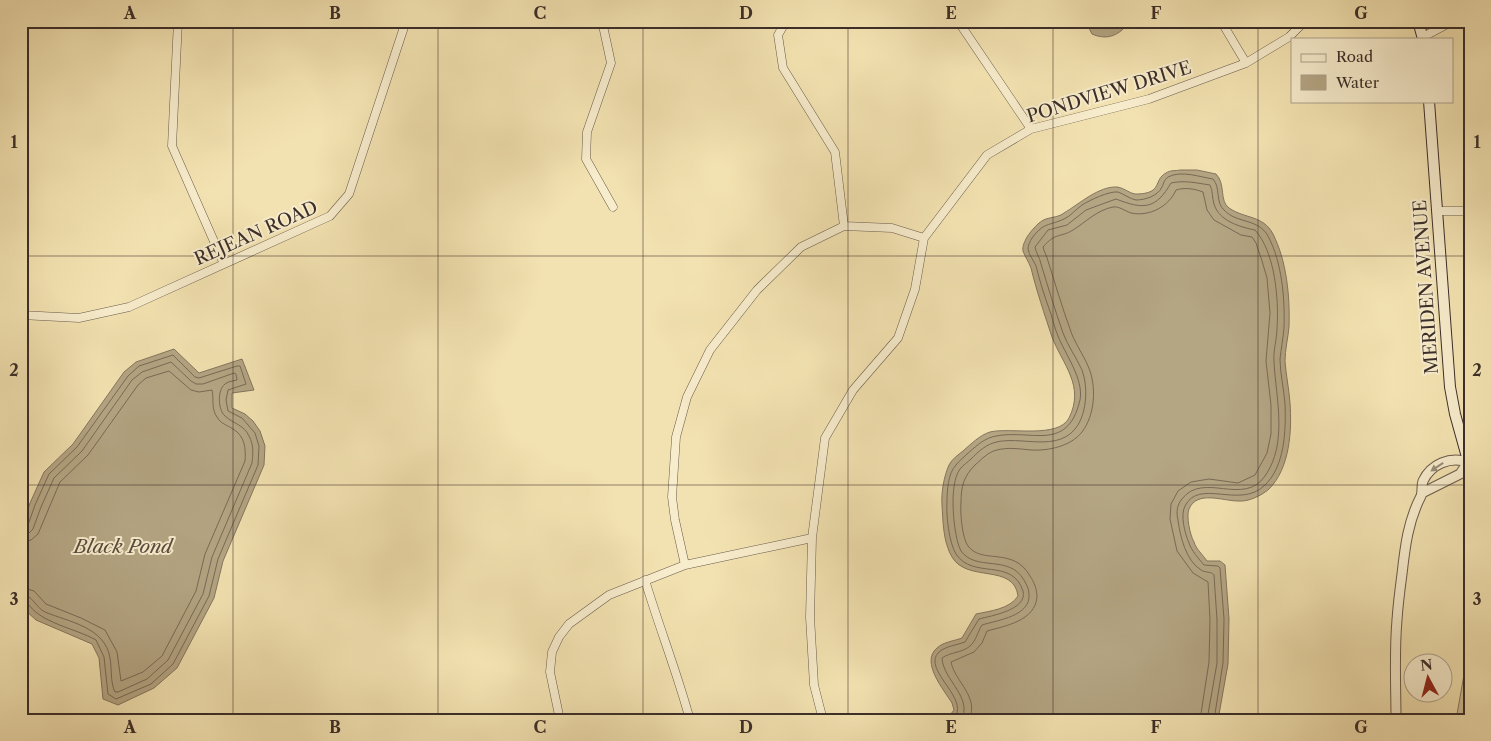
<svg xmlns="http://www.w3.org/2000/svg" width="1491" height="741" font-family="'Libre Caslon Text',serif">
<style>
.green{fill:#d4c39a;stroke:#887862}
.water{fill:#b4a583;stroke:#84755f}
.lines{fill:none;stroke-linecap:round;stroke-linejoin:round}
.shore{stroke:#786a56;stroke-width:1}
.minor-casing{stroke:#695b4b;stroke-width:9}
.tertiary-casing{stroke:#695b4b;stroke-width:11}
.secondary-casing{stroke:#3b2e29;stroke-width:12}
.minor{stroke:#f7eccc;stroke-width:8}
.tertiary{stroke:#f7eccc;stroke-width:9}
.secondary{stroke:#f7eccc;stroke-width:10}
.oneway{fill:#998d7a}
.grid{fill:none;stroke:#3b2e29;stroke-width:1;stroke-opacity:0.55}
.labels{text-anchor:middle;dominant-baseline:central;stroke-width:4;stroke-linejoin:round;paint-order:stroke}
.street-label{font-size:18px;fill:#3b2e29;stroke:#f7eccc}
.water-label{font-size:19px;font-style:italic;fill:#594c40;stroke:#f7eccc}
.neatline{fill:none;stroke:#3b2e29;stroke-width:2}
.grid-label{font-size:16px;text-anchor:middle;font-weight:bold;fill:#3b2e29}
</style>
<rect width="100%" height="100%" fill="#f3e2b1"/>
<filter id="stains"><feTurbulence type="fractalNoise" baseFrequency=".004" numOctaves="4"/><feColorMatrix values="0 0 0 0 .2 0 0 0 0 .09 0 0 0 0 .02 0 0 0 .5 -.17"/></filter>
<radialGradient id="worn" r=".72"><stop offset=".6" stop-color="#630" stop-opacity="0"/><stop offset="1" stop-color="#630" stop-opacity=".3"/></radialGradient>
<path class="green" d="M1470,649v71h-14l12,-68z"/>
<path class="water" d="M1089,21h41c-10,14 -22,20 -38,13l-3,-6z
M1180,170h17l19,4c10,10 3,27 13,34 16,11 34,7 44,26 14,28 17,63 16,93 -1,11 -4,23 -4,34 1,14 4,28 5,42 2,27 0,65 -21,86 -8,7 -21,13 -31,12 -15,0 -41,-11 -49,8 -3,7 1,26 5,33 2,7 9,13 13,19h13l5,4 4,54 -1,45 -10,56h-283l15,-5 4,-5 -2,-7c-8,-13 -32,-41 -15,-55 6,-6 17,-7 25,-10l14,-24c14,-3 34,-5 42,-18 -4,-33 -51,-13 -66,-39 -9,-15 -9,-36 -10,-52 -1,-12 2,-29 7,-40 3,-6 9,-10 14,-14 8,-7 17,-16 27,-19 20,-5 68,7 79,-14 16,-32 -6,-53 -17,-81 -7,-21 -16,-48 -21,-69 -2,-6 -6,-11 -8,-17 -1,-5 2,-10 4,-14 4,-6 12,-16 19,-18 6,-2 13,-2 18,-6 15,-9 35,-27 53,-26 8,1 14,8 21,7 25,-1 15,-14 28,-21 4,-3 10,-2 14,-3z
M174,349l25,24 43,-14 12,31 -22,3v15l13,6 8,7 7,10 5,15 -1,19 -41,96 -9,37 -37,70 -23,20 -36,17 -15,-6 -4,-41 -7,-14 -56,-24 -11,-10 -4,-11v-69l9,-27 14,-31 29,-28 51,-72 12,-10z"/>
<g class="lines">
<path class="shore" d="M21,528h4l3,-3 7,-20 14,-31 28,-27 51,-71 11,-10 34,-11 22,22 4,1 38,-12h3l6,18 -18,6 -2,10 2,11 14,7 13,15 4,13 -1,19 -40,94 -9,37 -36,68 -22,20 -35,15 -8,-5 -4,-37 -8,-17c-21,-12 -57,-17 -69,-38l-6,-1
M21,535l7,-1 5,-5 8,-22 13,-29 28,-27 50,-71 10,-8 29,-10 20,19 5,3h7l31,-11 2,1 1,6c-4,1 -8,1 -12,4 -8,6 -7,26 0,32 9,8 19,9 24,20 5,9 4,18 3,27l-40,94 -9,37 -35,66 -21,19 -29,13h-3c-5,-10 -3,-24 -5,-34 -5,-31 -41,-36 -65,-46 -10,-5 -12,-17 -24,-18
M21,542l10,-2 7,-6 22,-52 28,-27 50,-70 8,-7 23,-7 22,19 8,2 13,-2c2,8 -1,19 5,27 4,7 10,8 16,12 12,7 13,20 12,32l-40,93 -9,37 -34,65 -19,16 -22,9 -4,-29 -12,-22 -24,-12 -35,-14 -12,-13 -13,-4
M952,720c23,-19 -32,-50 -13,-68 7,-6 18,-7 26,-10l14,-23c11,-3 49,-9 44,-28 -11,-34 -50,-11 -67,-37 -7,-11 -10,-39 -9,-52 0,-11 1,-29 9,-37 3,-4 7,-7 11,-11 7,-6 15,-14 25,-17 37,-10 75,18 88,-37 4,-21 -15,-46 -22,-64 -3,-7 -5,-15 -7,-22 -6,-16 -11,-32 -15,-48 -2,-5 -7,-11 -8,-17 0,-3 2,-8 4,-11 12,-16 17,-12 32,-19 7,-3 12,-10 18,-14 8,-5 27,-14 36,-13 6,2 12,7 18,8 9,0 22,-4 26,-13 2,-4 2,-7 6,-10 13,-7 32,0 45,2 8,9 2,23 11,31 13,14 34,8 44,26 14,26 17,63 16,92 -1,11 -3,21 -4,31 0,15 4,30 5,45 1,26 0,63 -21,82 -25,23 -65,-8 -79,20 -5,9 0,28 4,37 2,7 10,16 15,22l14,1 2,2 4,51 -1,44 -9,57
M961,720c13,-22 -18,-40 -19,-62 8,-6 20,-5 28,-12 6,-5 8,-15 12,-21 16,-5 49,-9 47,-31 0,-6 -3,-10 -5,-14 -15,-26 -48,-8 -63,-29 -6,-11 -8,-37 -8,-49 0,-9 1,-25 7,-33 3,-4 8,-7 11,-10 6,-6 13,-13 22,-16 26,-9 66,12 85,-18 9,-15 10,-39 4,-55 -6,-13 -14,-24 -19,-37 -8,-23 -15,-46 -22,-69 -1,-6 -5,-11 -6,-17l13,-17 19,-5 19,-15 30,-11c28,11 40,10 55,-16 14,-3 25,0 39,2 3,6 2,13 4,19 5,17 26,23 41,26 20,22 24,69 22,98 0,11 -4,22 -3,34 2,37 14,81 -9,114 -21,31 -62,-5 -83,23 -5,6 -6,13 -4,21 2,16 8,41 23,50 4,3 10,1 13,5l3,45v43l-10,57
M969,720c11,-23 -14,-38 -18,-58l23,-10 8,-9 5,-12c18,-5 48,-10 50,-34 0,-8 -3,-15 -7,-21 -17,-30 -48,-11 -62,-30 -6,-8 -8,-34 -7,-44 0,-16 3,-26 14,-37 7,-6 13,-13 22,-15 11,-3 23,-1 34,0 18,1 40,-4 51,-18 13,-17 15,-46 6,-66 -5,-12 -14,-24 -18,-37 -8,-22 -15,-46 -22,-68 -1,-5 -4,-9 -5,-14 13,-15 17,-9 30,-17 13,-8 24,-20 40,-23 6,-1 12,4 18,6 19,4 38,-7 45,-23 9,-3 19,-1 27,2l4,18 7,10 27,15 11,2 4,6 6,18 5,17 3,35 -4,48 5,44v29l-4,19 -12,22 -17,8 -29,-4 -18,3 -13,9 -7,13 -1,15 7,32 16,22 15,9 2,38 -1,42 -9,58"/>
<defs>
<path id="minor" d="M178,21l-6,125 52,118
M602,21l9,42 -24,69 -1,27 27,48
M786,21l-8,14 5,33 52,84 9,74
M958,21l73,108
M1221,21l25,42
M1423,37l30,-16
M1438,211h32
M21,315l58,3 50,-11 201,-91 19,-22 57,-173
M685,565l-10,-45 -3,-23 4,-60 11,-40 23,-47 47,-60 44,-43 43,-21 48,2 32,10
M645,580c14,47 32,92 45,140
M560,720l-10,-48 2,-20 7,-15 10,-13 40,-29 76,-30 127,-27
M823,720l-9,-35 -4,-68 2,-79 13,-100 28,-48 45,-52 17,-49 9,-51 63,-83 44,-26 118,-30 97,-36 43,-26 16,-16"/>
<path id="tertiary" d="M1396,720c0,-33 -2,-67 1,-100 1,-16 3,-31 5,-46 3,-27 6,-53 19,-78 2,-5 0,-10 2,-15 8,-17 27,-25 45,-19l-8,12 -38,19"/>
<path id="secondary" d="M1418,21l5,18
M1429,101l21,286 5,27 15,54"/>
</defs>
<use href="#minor" class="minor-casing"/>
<use href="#tertiary" class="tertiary-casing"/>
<use href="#secondary" class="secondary-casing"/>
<use href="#minor" class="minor"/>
<use href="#tertiary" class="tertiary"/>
<use href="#secondary" class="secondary"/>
</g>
<defs><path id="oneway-solid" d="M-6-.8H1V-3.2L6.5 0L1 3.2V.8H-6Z" transform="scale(1.25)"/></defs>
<use class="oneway" href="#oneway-solid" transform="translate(1437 467) rotate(146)"/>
<path class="grid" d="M233,21v699M438,21v699M643,21v699M848,21v699M1053,21v699M1258,21v699M21,256h1449M21,485h1449"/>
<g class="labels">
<g class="street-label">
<text transform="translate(1109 92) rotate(-17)">PONDVIEW DRIVE</text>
<text transform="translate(256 233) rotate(-24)">REJEAN ROAD</text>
<text transform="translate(1426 287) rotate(-94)">MERIDEN AVENUE</text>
</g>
<g class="water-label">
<text x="123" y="546">Black Pond</text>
</g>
</g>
<rect width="1491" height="741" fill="none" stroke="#f3e2b1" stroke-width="55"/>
<rect x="1291" y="38" width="162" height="65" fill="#f7eccc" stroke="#aca08b"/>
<rect x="1301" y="54" width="25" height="8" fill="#f7eccc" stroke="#aca08b"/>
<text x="1336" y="62" font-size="15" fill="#3b2e29">Road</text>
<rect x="1301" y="75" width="25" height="15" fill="#b4a583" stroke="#aca08b"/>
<text x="1336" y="88" font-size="15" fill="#3b2e29">Water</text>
<g transform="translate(1428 678) rotate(353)"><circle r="24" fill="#f7eccc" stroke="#aca08b"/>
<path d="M0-4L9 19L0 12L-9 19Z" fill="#8f2418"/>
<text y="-8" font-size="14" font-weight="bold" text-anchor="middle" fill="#3b2e29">N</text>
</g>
<rect x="28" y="28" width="1436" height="686" class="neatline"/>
<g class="grid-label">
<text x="130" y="19">A</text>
<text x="335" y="19">B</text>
<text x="540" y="19">C</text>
<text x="746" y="19">D</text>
<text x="951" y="19">E</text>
<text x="1156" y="19">F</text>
<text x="1361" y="19">G</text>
<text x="14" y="148">1</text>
<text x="1477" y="148">1</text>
<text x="14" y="376">2</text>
<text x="1477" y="376">2</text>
<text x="14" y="605">3</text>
<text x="1477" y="605">3</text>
<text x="130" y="733">A</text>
<text x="335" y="733">B</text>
<text x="540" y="733">C</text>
<text x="746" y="733">D</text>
<text x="951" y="733">E</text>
<text x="1156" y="733">F</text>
<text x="1361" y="733">G</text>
</g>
<rect width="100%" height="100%" filter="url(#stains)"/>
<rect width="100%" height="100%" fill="url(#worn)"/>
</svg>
